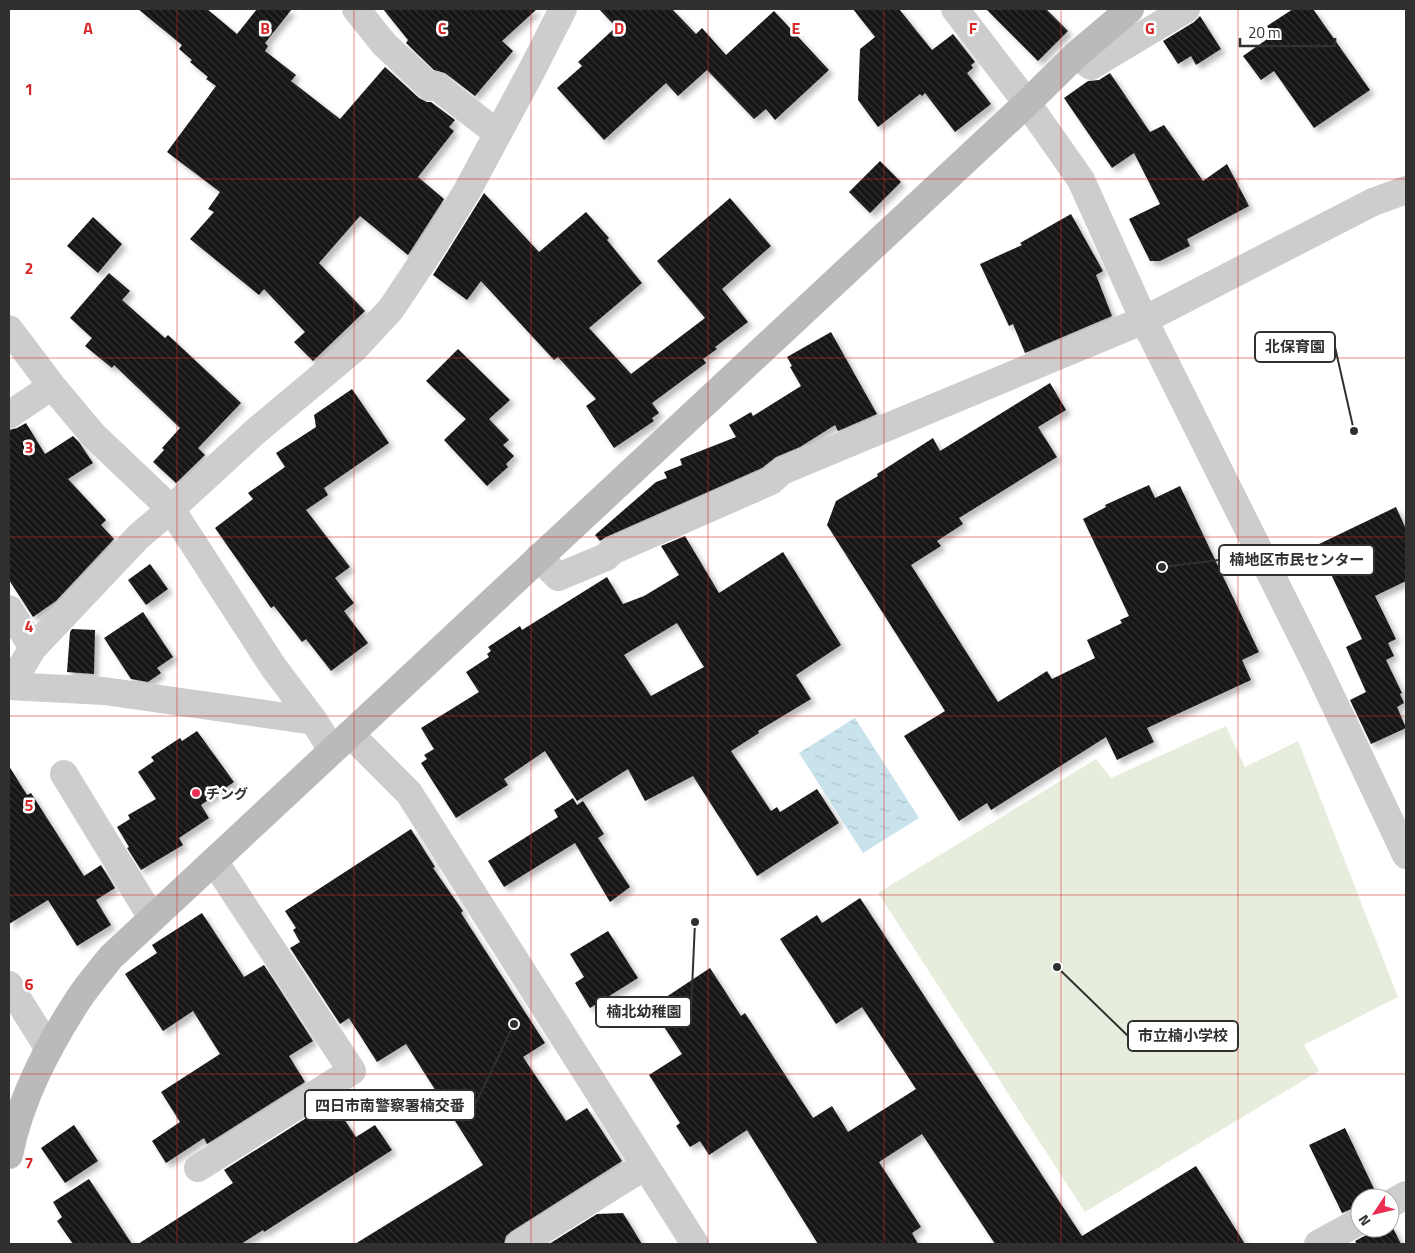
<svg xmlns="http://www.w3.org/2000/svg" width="1415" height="1253" font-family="'Titillium Web','Noto Sans JP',sans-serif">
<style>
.green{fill:#e7eddd}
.water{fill:url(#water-ripples)}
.building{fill:url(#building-back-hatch);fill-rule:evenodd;filter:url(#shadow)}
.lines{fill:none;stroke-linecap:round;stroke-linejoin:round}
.street{stroke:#cdcdcd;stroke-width:28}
.secondary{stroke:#bababa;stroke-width:28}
.grid{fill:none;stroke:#d62828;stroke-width:1;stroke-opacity:0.55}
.poi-dot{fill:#ea2e51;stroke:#fff;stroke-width:2}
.labels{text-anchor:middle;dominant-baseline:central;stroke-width:5;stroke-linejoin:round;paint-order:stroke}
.poi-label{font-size:14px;font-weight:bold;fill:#303030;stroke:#fff;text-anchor:start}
.grid-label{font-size:16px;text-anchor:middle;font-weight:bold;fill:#d62828;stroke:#fff;stroke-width:5;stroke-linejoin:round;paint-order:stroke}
.leader{fill:none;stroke:#303030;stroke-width:2}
.callout-dot{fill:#303030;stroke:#fff;stroke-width:2}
.callout{fill:#fff;stroke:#303030;stroke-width:2}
.callout-label{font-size:15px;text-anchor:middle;font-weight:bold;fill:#303030}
</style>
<defs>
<pattern id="water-ripples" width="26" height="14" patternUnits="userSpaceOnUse" patternTransform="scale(1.25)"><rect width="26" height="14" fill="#c9e3ed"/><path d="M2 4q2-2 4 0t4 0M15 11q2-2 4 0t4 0" fill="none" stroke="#adc3cc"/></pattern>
<pattern id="building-back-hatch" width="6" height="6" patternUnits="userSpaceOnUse" patternTransform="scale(1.25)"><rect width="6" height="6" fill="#171717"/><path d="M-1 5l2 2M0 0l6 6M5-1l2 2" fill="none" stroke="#303030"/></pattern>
<filter id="shadow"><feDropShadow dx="4.5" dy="4.5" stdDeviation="2.5" flood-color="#0004"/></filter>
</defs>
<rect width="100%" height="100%" fill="#fff"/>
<path class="green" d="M1226,726l19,41 53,-26 100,256 -94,48 15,26 -234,141 -207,-319 218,-134 15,19z"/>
<path class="water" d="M855,718l64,100 -56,35 -64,-100z"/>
<path class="building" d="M138,9h69l30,25 20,-25h35l-27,34 3,3 -3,5 31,24 -5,6 49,38 45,-52 34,31 8,4h4l24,18 -6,7 5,4 -36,46 26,22 -36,56 -48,-39 -41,47 46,48 -52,50 -19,-19 11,-10 -41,-43 -5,6 -69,-56 24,-27 -6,-3 12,-17 -53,-40 49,-66 -10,-7 2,-2 -18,-15 2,-2 -13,-11 3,-4z
M383,9h154l-35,32 11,10 -38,45 -30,-23 -11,-3 -28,-27 2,-3z
M599,9h73l24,25 6,-6 24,27 48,-44 55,59 -54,50 -9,-11 -12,10 -47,-49 -29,26 -12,-13 -62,57 -47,-52 25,-22 -4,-4 38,-35z
M853,9h46l33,41 21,-16 22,28 -4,3 2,3 -6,5 24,31 -36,28 -30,-39 -3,3 -2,-2 -42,33 -20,-27 2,-51 15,-12z
M986,9h60l22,22 -30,30z
M1293,9h20l57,81 -56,38 -40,-57 -13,9 -18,-24 30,-21 -6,-9z
M1200,16l21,33 -25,16 -5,-9 -13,8 -15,-23 31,-19z
M1110,73l40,59 14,-7 39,56 24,-17 22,42 -62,33 3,7 -30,15h-10l-21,-42 31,-15 -26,-51 -22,15 -48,-70 24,-17 11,-1z
M880,161l21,21 -31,31 -21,-21z
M484,193l55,59 47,-40 23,26 -2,2 35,43 -53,45 42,46 74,-56 -48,-57 73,-63 41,48 -49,43 26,33 -33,25 2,2 -14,10 3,4 -54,40 7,10 -7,5 2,3 -40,27 -28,-42 10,-7 -38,-42 -4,3 -73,-79 -14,19 -34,-25z
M1071,214l32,57 -7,4 16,41 -87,37 -12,-29 -4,2 -29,-62 42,-19 -2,-2z
M93,217l29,27 -24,29 -31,-27z
M109,273l21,18 -8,9 43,38 3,-3 73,68 -43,45 7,7 -29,28 -23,-21 11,-12 -2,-2 18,-20 -66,-63 -2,3 -27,-22 7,-8 -22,-20z
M831,332l46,82 -39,17 -3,-6 -35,22 -24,10 -14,11 -156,69 -6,4 -5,-6 61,-53 11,-4 -3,-6 18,-7 -2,-6 56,-22 -7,-12 22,-13 2,4 48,-30 -11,-19 2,-1 -5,-9z
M458,349l52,51 -21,19 20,21 -6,5 11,11 -8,8 2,3 -21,19 -43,-46 22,-21 -40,-38z
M1050,383l16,27 -28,17 19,30 -98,61 4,6 -26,17 4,5 -30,19 87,137 49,-31 5,8 43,-21 -8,-18 35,-17 -2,-3 9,-4 -46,-97 23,-12 -1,-2 44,-20 6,13 25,-12 79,166 -17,8 9,20 -104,48 7,14 -37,18 -11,-23 -115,73 -4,-7 -28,18 -55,-85 41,-25 -118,-186 9,-24 42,-25 -1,-2 56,-36 7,13z
M352,389l37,54 -65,45 4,7 -22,15 44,57 -15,11 19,25 -10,8 24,32 -37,28 -25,-32 -4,3 -28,-36 -3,2 -56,-80 38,-29 -5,-6 37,-26 -9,-14 40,-26 -2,-12z
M26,423l19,31 28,-18 6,6 14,21 -25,16 38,41 -5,5 13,14 -58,62 -23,16 -24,-37v-150l8,-2z
M1396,507l10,22v52l-31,15 21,43 -8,4 6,13 -8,4 16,33 -2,1 4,9 -7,4 9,21 -35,16 -21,-44 16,-8 -20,-45 16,-8 -45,-94z
M685,536l34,57 64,-41 58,93 -45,30 15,24 -53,32 1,2 -28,18 40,60 6,-4 3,5 37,-23 22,34 -82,53 -64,-100 -48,25 -17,-32 -51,32 -32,-50 -41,28 4,6 -52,33 -35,-55 6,-4 -3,-4 10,-6 -13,-21 58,-36 -13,-20 23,-15 -2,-3 4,-3 -3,-4 32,-21 2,4 85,-53 16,27 21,-8 35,-21 -18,-29zM677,623l27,44 -53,29 -27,-41z
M150,564l18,25 -22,16 -18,-25z
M143,612l30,45 -16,11 4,5 -13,9 -17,-3 -27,-41z
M72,629l23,1 -1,44 -27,-2 3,-40z
M197,731l37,51 -33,23 8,13 -30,20 4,7 -42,25 -14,-22 2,-1 -12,-20 13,-8 -2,-4 28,-16 -18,-27 16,-11 -3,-4 29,-19 2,3z
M9,766l18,29 4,-2 53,83 17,-11 14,23 -19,12 15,25 -34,21 -29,-46 -39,24z
M573,798l4,7 6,-4 21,33 -6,4 32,49 -20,15 -35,-59 -71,44 -16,-26 70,-44 -4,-7z
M411,829l24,38 -2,1 30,43 -2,2 84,130 -22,14 43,64 21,-13 35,53 -110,70 -6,5 -2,8h-149l128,-79 -77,-121 -29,18 -28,-44 -9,6 -50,-76 10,-6 -7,-12 3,-2 -11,-17z
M860,898l222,338 114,-70 49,78h-250l-73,-110 -43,28 42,65 -9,6 6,11h-100l-71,-114 -38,25 -9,-14 -10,6 -14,-21 4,-3 -31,-48 33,-21 -31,-47 59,-39 31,48 4,-3 68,105 19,-12 16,26 68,-43 -54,-82 -26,17 -56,-85 37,-24 5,8z
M202,913l42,64 20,-12 49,76 -24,15 16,26 -98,62 -3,-6 -38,25 -14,-22 28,-19 -19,-30 59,-38 -27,-43 -30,20 -38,-57 32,-21 -5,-8z
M608,931l30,47 -48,30 -15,-25 9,-6 -14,-23z
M334,1104l22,33 19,-12 17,25 -128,82 -1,-2 -22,14h-103l95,-61 -9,-13 98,-62 2,2z
M74,1125l24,36 -33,22 -24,-35z
M1345,1128l32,67 -1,3h-16v7l-18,8 -33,-68z
M89,1179l43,65h-59l-16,-23 5,-4 -9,-15z
M623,1213l19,31h-93l48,-30z
M1390,1222l11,22h-44l-2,-3 13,-7 6,-6h16z"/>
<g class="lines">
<path class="street" d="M356,9l28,35 46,43 5,-2 62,48
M955,9l72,94 54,77 63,140 174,349 88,186
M1076,55l15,11 95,-57
M9,329l43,57 42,50 77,73 103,159 40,53 18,29
M9,415l43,-29
M539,557l19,20 48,-20 6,-6 159,-70 11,-10 362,-151 229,-118 33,-12
M9,609l24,39
M10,685l23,-37 106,-112 32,-27 85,-78 98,-82 37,-40 44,-66 32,-52 65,-121 31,-61
M9,686l95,5 210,30
M350,734l59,59 286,451
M64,774l88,144
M9,985l40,64
M198,1168l154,-97 -138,-210
M1390,1204l16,-9
M520,1244l125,-78
M1318,1244l42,-23"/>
<path class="secondary" d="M9,1155c11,-55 37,-105 67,-152 10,-16 23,-31 35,-46l916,-854 49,-48 54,-46"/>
</g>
<path class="grid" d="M177,9v1235M354,9v1235M531,9v1235M708,9v1235M884,9v1235M1061,9v1235M1238,9v1235M9,179h1397M9,358h1397M9,537h1397M9,716h1397M9,895h1397M9,1074h1397"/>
<circle class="poi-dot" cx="196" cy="793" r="5"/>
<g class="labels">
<g class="poi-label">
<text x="206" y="793">チング</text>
</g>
</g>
<g class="grid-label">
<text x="88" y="34">A</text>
<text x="265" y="34">B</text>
<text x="442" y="34">C</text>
<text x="619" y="34">D</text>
<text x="796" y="34">E</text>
<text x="973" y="34">F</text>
<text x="1150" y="34">G</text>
<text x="29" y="95">1</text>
<text x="29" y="274">2</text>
<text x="29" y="453">3</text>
<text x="29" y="632">4</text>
<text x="29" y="811">5</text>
<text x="29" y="990">6</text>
<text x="29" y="1169">7</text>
</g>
<path class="leader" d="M1354 431L1335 347M1162 567L1219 560M695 922L691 1012M1057 967L1128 1036M514 1024L475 1105"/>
<g class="callout-dot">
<circle cx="1354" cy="431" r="5"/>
<circle cx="1162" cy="567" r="5"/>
<circle cx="695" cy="922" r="5"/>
<circle cx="1057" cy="967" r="5"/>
<circle cx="514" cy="1024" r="5"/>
</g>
<g class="callout">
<rect x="1255" y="332" width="80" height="30" rx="5"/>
<rect x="1219" y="545" width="155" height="30" rx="5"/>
<rect x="596" y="997" width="95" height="30" rx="5"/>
<rect x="1128" y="1021" width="110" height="30" rx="5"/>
<rect x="305" y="1090" width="170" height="30" rx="5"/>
</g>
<g class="callout-label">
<text x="1295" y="352">北保育園</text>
<text x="1297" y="565">楠地区市民センター</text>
<text x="644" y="1017">楠北幼稚園</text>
<text x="1183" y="1041">市立楠小学校</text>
<text x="390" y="1111">四日市南警察署楠交番</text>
</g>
<rect width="1415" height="1253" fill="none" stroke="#303030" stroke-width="20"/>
<g transform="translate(1375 1213) rotate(235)"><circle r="24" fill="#ffffff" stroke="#acacac"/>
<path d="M0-4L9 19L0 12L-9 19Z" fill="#ea2e51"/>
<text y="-8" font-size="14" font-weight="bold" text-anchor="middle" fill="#303030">N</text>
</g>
<path d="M1240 38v8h95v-8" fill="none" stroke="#303030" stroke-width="2.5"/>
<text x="1248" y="38" font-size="15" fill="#303030" stroke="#ffffff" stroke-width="4" paint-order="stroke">20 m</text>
</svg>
